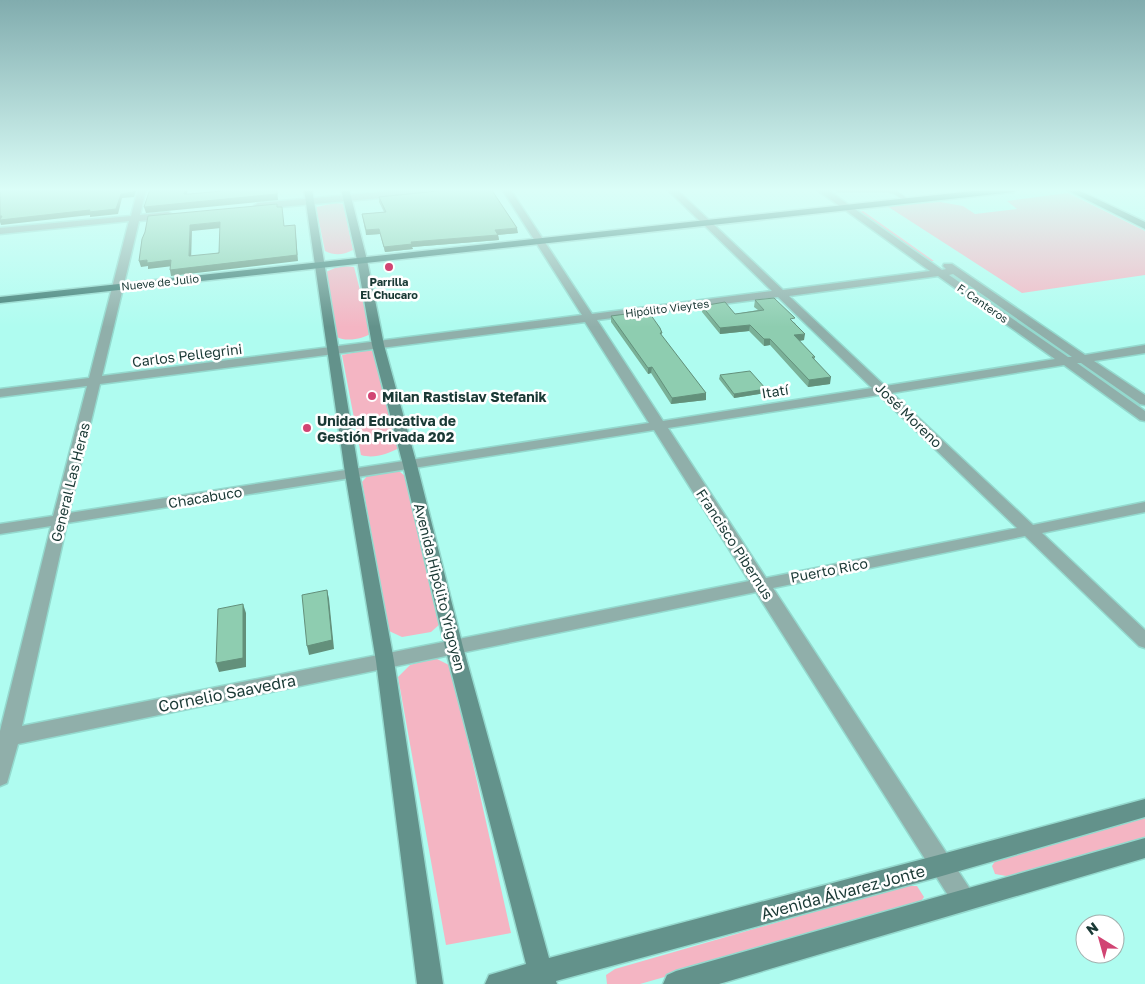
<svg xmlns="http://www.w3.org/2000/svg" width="1145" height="984" font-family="'Golos Text',sans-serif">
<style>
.green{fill:#f4b5c3}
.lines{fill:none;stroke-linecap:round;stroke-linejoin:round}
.lane-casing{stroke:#94d9ce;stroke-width:2}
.street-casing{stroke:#94d9ce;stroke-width:3}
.secondary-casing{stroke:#94d9ce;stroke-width:3}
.primary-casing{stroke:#94d9ce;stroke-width:3}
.lane{fill:#90afaa;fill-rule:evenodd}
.street{fill:#90afaa;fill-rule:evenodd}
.secondary{fill:#63928b;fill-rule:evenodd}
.primary{fill:#3f7c74;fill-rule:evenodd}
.wall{fill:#7ab097}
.shaded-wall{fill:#63907b}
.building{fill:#8ecdb0;stroke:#63907b;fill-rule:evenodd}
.poi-dot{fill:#d14473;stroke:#fff;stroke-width:2}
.labels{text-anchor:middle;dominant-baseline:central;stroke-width:5;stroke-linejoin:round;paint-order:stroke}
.far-poi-label{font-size:11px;font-weight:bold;fill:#1a3935;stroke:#fff}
.far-street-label{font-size:11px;fill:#1a3935;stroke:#fff}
.street-label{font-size:14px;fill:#1a3935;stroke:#fff}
.poi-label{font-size:14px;font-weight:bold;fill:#1a3935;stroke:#fff;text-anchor:start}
.near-street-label{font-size:16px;fill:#1a3935;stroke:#fff}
</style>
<rect width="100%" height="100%" fill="#affcf0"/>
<path class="green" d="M1068,193l77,38v44l-123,18 -135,-87 53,-4 23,4 12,8 42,-5 -10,-8z
M336,203l7,1 10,46c-10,5 -18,6 -28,1l-9,-44z
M863,211l71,50h-4l-70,-49z
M345,266l9,1 17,66c-7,6 -25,9 -34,4l-11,-65 9,-4z
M958,280h4l97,68h-4z
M367,350l8,1 24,97c-12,6 -25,11 -38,7l-19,-100z
M399,471l6,5 35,148 -9,8 -29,5 -13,-6 -27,-149 6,-7z
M435,658l16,8 60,267 -65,12 -48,-268 12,-12z
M1145,815v22l-133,40 -17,-3 -3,-8 5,-8z
M903,886h14l7,11 -5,7 -279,80h-33l-1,-9 9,-6z"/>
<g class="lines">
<defs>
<path id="lane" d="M839,190h49l8,1 15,10 -4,1 -14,-9 -5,-1h-51v-1z"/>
<path id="street" d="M138,189h8l-6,26 28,-3 5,3 -5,3 -29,3 -37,155 480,-61 -80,-126h8l82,125 180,-23 -105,-102h9l107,101 147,-19 -114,-82h10l116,81 4,-1 -3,-3 1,-2h8l133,91 60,-10v8l-51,8 51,34v10l-5,-1 -59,-41h-4l68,48v10l-5,-1 -76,-55 -172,28 141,132 112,-23v10l-103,21 103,97v18l-6,-2 -114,-110 -252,52 199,304 4,8 -4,8 -8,3 -8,-3 -200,-316 -738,152 -11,39 -7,3v-55l51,-205 -51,8v-10l53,-8 34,-130 -87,11v-8l89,-11 40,-157 -129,13v-6l131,-12zM953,274l119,83h-4l-119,-82zM938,276l117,83 -170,27 -96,-90zM778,297l94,91 -209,33 -66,-101zM585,322l64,101 -580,90 31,-129zM879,395l138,133 -251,50 -98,-150zM654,430l95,151 -727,145 45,-203z
M418,189h32l-4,3 -188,17 -4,-3 4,-3z"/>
<path id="secondary" d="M304,189h8l47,284 35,188 49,323h-26l-41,-323 -31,-188z
M341,189h8l18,71 17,85 33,120 46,182 86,311 393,-104 203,-55v18l-203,59 -386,105 1,3h-72l4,-9 37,-11 -81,-317 -42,-182 -31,-120 -15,-85z
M1065,189h11l69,33v7z
M1145,838v20l-426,126h-56l4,-9 9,-4z"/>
<path id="primary" d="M991,189h27l-4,3 -1014,111v-6z"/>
</defs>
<use href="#lane" class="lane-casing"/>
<use href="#street" class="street-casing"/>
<use href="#secondary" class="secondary-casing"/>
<use href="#primary" class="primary-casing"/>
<use href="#lane" class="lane"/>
<use href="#street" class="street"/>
<use href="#secondary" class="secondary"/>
<use href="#primary" class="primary"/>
</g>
<path class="wall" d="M379,197l139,36 -20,2 1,5 -87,7 1,2 -28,3 -5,-18 -14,1 -4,-21 22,-2 -5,-10z
M755,300l40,23 9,17 -5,1 16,16 -1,3 16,24 -22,3 -38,-42 -6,1 -15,-15 -29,3 -18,-22v-6l33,8 23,-4 -4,-3z
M611,316l51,17 -1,2 45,58v7l-35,4 -20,-31 -3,1 -37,-52z
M720,375l46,14 -1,4 -31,5 -15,-19z"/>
<path class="shaded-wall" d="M134,189h3l-3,8 -12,1 -4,16 -28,3v-2l-89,10 -1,-3v-6l121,-22z
M185,189h3l-3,11 -1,-6z
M277,189l1,11 -132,13 -2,-6z
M220,222l1,6 -29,3 -1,31 -2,-6 1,-31z
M295,225l3,36 -127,15 -1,-6z
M517,228l1,5 -22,2 -1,-5z
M379,229l1,5 -14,1v-5z
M498,235l1,5 -87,7 1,2 -28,3 -1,-5 27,-5z
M147,260h24l2,6 -25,3v-3l-7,1 -2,-6z
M750,325l-1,6 -29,3v-6z
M805,334l-1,6 -11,2 1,-7z
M764,339h6v6l-6,1z
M652,367l-1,6 -3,1v-6z
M831,377l-1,7 -22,3 1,-7z
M766,389l-1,4 -31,5v-4z
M706,393v7l-35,4 1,-6z
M327,590l2,9 5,50 -25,6 -2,-9z
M243,604l3,9v54l-27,5 -3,-9z"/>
<path class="building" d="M0,189h134l-1,3 -12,2 -5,15 -27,3 1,-2 -90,10 2,-4h-2z
M150,189h35l-1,5h5l33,-3 1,-2h54v5l-133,13z
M457,189h34l26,39 -22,2 3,5 -87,7 1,2 -28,3 -5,-18 -13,1 -4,-16 24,-2 -7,-15z
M277,204v3h5l2,19 11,-1 2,30 -127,15 1,-10 -24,3v-3l-8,1 3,-22 3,-7 3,-16zM220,222l-1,31 -30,3 1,-31z
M774,298l21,20 -5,1 15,15 -11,1 21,22h-3l19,20 -22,3 -39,-41h-6l-14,-14 -30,3 -18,-22 23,-4 10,12 29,-4 -9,-10z
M648,311l12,17 2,5h-2l46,60 -34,5 -20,-31 -4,1 -37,-52z
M750,371l16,18 -32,5 -14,-19z
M327,590l5,50 -25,6 -5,-51z
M243,604v54l-27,5 2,-54z"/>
<linearGradient id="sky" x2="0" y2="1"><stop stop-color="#81acae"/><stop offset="0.58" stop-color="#dbfef8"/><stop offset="1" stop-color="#dbfef8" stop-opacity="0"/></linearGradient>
<rect width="1145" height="327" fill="url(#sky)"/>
<g class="poi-dot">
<circle cx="389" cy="267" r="5"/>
<circle cx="372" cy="396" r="5"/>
<circle cx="307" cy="428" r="5"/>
</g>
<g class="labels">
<g class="far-poi-label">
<text x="389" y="281">Parrilla<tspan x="389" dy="13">El Chucaro</tspan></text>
</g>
<g class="far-street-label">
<text transform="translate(160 282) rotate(-6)">Nueve de Julio</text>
<text transform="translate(983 303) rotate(35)">F. Canteros</text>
<text transform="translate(667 308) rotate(-7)">Hipólito Vieytes</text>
</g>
<g class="street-label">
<text transform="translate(187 355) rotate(-7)">Carlos Pellegrini</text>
<text transform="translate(775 391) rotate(-9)">Itatí</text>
<text transform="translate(909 415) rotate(44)">José Moreno</text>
<text transform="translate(70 482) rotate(-76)">General Las Heras</text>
<text transform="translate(205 497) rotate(-9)">Chacabuco</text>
<text transform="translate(735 544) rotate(57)">Francisco Pibernus</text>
<text transform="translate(829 570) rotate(-11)">Puerto Rico</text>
<text transform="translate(440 587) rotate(76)">Avenida Hipólito Yrigoyen</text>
</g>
<g class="poi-label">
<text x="382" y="396">Milan Rastislav Stefanik</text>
<text x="317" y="420">Unidad Educativa de<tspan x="317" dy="16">Gestión Privada 202</tspan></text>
</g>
<g class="near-street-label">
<text transform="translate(227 693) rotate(-11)">Cornelio Saavedra</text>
<text transform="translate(843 892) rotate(-15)">Avenida Álvarez Jonte</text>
</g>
</g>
<g transform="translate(1100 939) rotate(323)"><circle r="24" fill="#ffffff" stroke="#a3b0ae"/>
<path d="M0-4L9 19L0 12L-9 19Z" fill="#d14473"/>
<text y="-8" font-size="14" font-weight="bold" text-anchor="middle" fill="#1a3935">N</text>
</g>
</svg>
